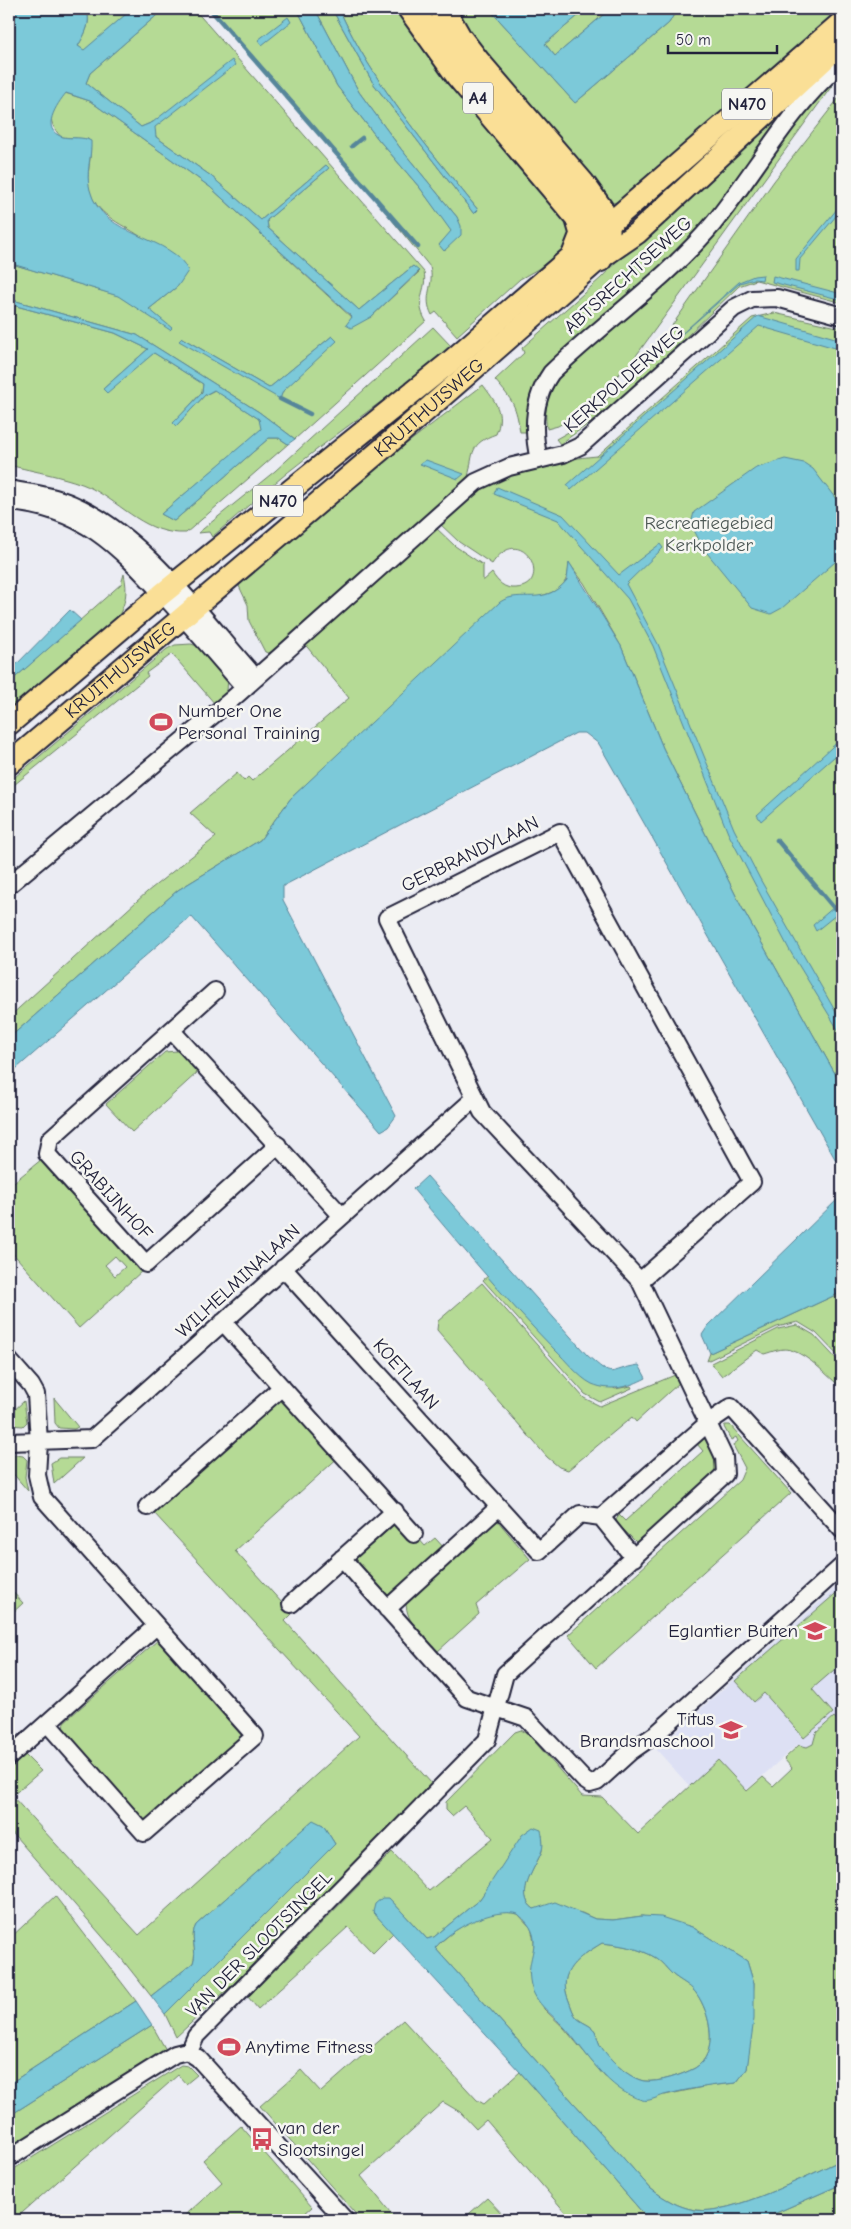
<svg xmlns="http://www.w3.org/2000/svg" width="851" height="2229" font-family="'Comic Neue',sans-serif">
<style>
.built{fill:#dde0f4}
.green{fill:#b5da95;stroke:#6c7e68;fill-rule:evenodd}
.water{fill:#7bc9d9;stroke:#57869a;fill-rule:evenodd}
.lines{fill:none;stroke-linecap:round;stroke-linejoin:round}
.stream{stroke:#57869a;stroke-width:4.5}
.minor-casing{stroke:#22223b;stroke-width:20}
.major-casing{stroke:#22223b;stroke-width:25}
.highway-casing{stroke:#22223b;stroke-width:29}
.minor{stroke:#f6f6f2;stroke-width:16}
.major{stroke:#fadf96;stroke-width:21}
.highway{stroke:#fadf96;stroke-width:25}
.labels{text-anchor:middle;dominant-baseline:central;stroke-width:5;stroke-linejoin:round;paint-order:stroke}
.shield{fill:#f6f6f2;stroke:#626272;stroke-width:1}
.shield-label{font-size:18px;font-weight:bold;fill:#22223b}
.street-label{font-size:19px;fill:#22223b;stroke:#f6f6f2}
.park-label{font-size:19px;fill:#4e5956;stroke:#f6f6f2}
.poi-label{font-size:19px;fill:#22223b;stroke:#f6f6f2;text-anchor:start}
</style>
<rect width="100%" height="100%" fill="#ebecf3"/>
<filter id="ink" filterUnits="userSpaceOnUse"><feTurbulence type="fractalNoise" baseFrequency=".02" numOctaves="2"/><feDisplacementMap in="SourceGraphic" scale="10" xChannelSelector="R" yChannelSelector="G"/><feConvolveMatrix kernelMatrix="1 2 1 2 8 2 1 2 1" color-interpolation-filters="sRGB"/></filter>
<g filter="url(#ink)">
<path class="built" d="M842,1582v142l-8,-7 -18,16 -3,11 -6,3 -10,-2 -66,59 -29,-4 -46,-51z"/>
<path class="green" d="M86,9h46l-48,42 -6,-5c7,-12 14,-24 8,-37z
M164,9h30l230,263c4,19 -11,27 2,49l-131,118 -36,-27 -122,-77 -128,-36v-36l110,33 51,33 1,-1 -22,-19 29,-23c-9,-12 -22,-38 -34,-47 -20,-15 -45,-21 -54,-47 -6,-17 5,-40 -2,-53l-27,-2c-17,-19 -9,-27 4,-44l25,8 120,86 142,131 12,1 7,-2 48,-45 -6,-6 -54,44 -91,-82 -1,-8 61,-51 -2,-4 -65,55 -50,-44 -55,-39 -3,-15 -12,5 -55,-44 4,-10zM332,336l-49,55 -3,7 -100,-58 2,-2 87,50z
M212,9h85l40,77 41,53 42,49 32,43 -13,14 6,6 12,-34 -56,-68 -42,-57 -44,-83h17l41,74 101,131 4,-4c-51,-64 -105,-126 -139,-201h61l171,208 1,25 -34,27 -18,10 -63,57 -21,-24 -4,3c-10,-19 3,-29 -2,-48l-98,-121z
M455,9h34l86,94 94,-80 8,-14 165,1 -219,190 -10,3 -7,-6 -138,-164z
M586,9h24l-55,47 -10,-12z
M842,72l-212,292 -60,55 -12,7 -11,3c-4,-24 2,-37 15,-57l140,-125 97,-129z
M842,94v209l-86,-23 -17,6 -105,101 -40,33 -34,24 -4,-5 16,-9 51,-45 26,-27 125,-177z
M791,106l-76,104 -29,33 -131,117 -25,72h-10c-4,-27 -7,-31 -25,-52l29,-27 -2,-5 79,-70 53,-56 56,-50z
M9,304l106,29 33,16 -45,40 51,-36 49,31 -1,8 -28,31 2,3 29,-31 10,-5 44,29 3,10 -101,85 13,7 95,-83h10l9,6 -102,89c-40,2 -62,-28 -95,-45 -19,-10 -60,-17 -82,-23z
M774,313l68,15v758l-101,-180 -78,-158 -42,-102 -37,-63 -15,-20c-1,24 -10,28 -32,34l-194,154 -52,47 -31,42 -82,50 -169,148v-21l138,-125 69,-55 -26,-24 47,-40 7,8 4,-4 4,4 97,-83 -46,-56 131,-116 21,20 28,19v16l9,-8c6,9 12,16 24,15 39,-3 6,-69 -24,-24l-33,-22 -20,-19c14,-12 27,-27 42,-35 35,-18 77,-29 116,-32l155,-138z
M433,327l18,19c-43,38 -91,70 -136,105 -36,27 -69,57 -103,86l-3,-5 -11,1 77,-62z
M483,385c12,16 22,28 13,49 -27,10 -22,18 -28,43l-191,172 -8,4 -4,-1 -16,-31 -1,-16 -9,-19 1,-3 109,-95z
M124,574c4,18 2,29 -7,45l-108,94v-30l112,-99z
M191,644l10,3 27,30 -1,14 -12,13 -43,-50 -26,19 2,3 -139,113v-7l158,-133 8,-4z
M177,1051l21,21 -66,60 -26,-28 59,-52z
M42,1159l100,112 -63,57 -70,-79v-63zM115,1256l10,11 -10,9 -10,-11z
M488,1276l48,54 79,59 16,-3 1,2 -32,14 -15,-8 -102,-114z
M482,1283l102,115 16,8 75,-31 4,8 -43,39 -4,-5 -64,53 -9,-3 -12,-10 -110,-127 1,-9z
M842,1292v68l-26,-27 -18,-11 -21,5 -70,34 3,-8z
M797,1325l17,10 28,30v23c-15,-12 -32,-32 -51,-38 -9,-3 -19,2 -27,4l-7,-4 -35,26 -11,-13 67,-34z
M286,1395l55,60 -106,96 57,63 -7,7 147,163 -202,203 -54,50 -11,-23 170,-170 -12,-19 -11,-4 -116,104c-7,12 2,25 -3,38l-42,33 -30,-38 -112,-129v-59l16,-15 16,16 -29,25 127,139 220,-199 -205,-223z
M54,1398l24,29 -4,2 -15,-1 -4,-5z
M24,1401l3,21 -4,4 -14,-1v-10z
M725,1425h5l61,68 -195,175 -28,-33 172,-155 5,-12 -12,-23 5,-4 -2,-4 -5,3 -7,-13z
M705,1438l5,2 6,27 -6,14 -71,64 -21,-21 -2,-4 3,-5 6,6 78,-70 -6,-7z
M9,1454l14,2 4,4 -2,17 3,14 -19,-22z
M59,1458h24l-29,26 -3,-21z
M401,1519l24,27 10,-8 10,11 -49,44 -16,9 3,-11 -28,-32z
M497,1520l33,39 -54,46 3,9 -42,38c-14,-15 -31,-29 -31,-50z
M9,1588l14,15 -14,13z
M842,1588v75l-30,26 21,24 -29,25 -40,-45 -10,9 -19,-21z
M158,1640l89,97 -100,86 -84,-93 1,-8z
M834,1717l8,7v436c-34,15 -111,56 -147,50 -17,-3 -30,-11 -44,-21l-216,-241c18,-20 55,-42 83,-34l13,14 3,13v14l-5,17 15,37 20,19 41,49 60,18 43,-9 28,-3 11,-14 2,-20 5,-65 -7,-23 -55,-34 -50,-11 -29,4 -18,-1 -13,-6 -48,-4c-21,-14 2,-42 8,-58 1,-5 0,-11 0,-16l-42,37 -20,27 -46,38 -7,2 -38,-41 -16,14 20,21 -20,20 -25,-26 -90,82 -10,-12 144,-145 37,39 64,-53 -29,-32 -12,10 -6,-6v-8l69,-70 6,-2 7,4 54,62 20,1 36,37 80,-74 29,31 16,-14 10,9 19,-18 -8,-9 15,-14 8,2 6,-3 3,-11z
M55,1896l81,105 -127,83v-145z
M602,1943c18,2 38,5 54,15 6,4 11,11 16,16 8,7 17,10 24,19 14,19 24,60 -1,75 -13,7 -36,15 -51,13 -16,-3 -35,-22 -44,-35 -2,-5 -3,-10 -5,-15 -4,-6 -13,-8 -18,-13 -4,-4 -6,-12 -8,-17 -13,-31 9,-43 33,-58z
M403,2020l74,80 7,4 36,-32 129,148h-77l-86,-100 -10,9 -16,-17 -17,-10 -82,74 33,41 -3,3h-30l-101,-114 41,-36 20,22z
M152,2025l14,25 -157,100v-34z
M181,2065l7,1 9,9 -11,9 -8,-9 -164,145h-5v-48z
M241,2126l71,81 -15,13h-117l42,-38 -19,-22z
M842,2184v36h-82z
M487,2198l21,22h-46z"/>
<path class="water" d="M9,9h77c6,13 -1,25 -8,37l6,4 48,-41h32l-74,64 -4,10 55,44 12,-5 79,-62 3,5 -80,62 1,10 55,39 50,44 65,-55 3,3 -62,52 1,8 91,82 54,-44 6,5 -48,46 -20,11 -5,-3 6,-8 -142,-130 -120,-86 -24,-8c-9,11 -27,37 -3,44 9,2 20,-1 28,4 1,16 -6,32 -1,49 12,49 84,45 98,81l-10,15 -29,23 23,19 -2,2 -52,-34 -109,-33z
M297,9h18l44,83 42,57 56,68 4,9v9l-17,16 -5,-6 12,-14 -31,-43 -42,-49 -41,-53z
M332,9h7c34,75 88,137 139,201l-4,4 -101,-131z
M489,9h97l-41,35 10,12 55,-47h67l-8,14 -94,80z
M288,17l3,5 -29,23 -4,-5z
M842,203v6l-42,50 -1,12h-3v-12z
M763,275l-1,5 -8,-1 -14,4 -74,65 73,-66 15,-6z
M773,276l69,18v6l-70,-18z
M9,299l128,36 122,77 36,27 -7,5 -9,-6h-10l-95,83 -13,-7 100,-85 -2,-10 -45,-29 -9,5 -29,31 -3,-3 29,-30 1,-9 -49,-31 -47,40 -4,-4 45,-40 -33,-16 -106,-29z
M758,316l84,24v10l-83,-24 -188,164 -4,-5z
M332,336l5,5 -54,50 -3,8 -101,-58 3,-3 87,50z
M785,459l19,4 9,6 29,38v49l-60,52 -11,6 -19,-6 -49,-60 -12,-24 3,-12 62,-44z
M426,460l38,14 -6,5 -38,-15z
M497,487l66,28 56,60 41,-31 3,4 -37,36 32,60 76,185 26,50 82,144v13l-52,-85 -62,-118 -75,-187 -25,-47 -70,-79 -64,-26z
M569,562l52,84 42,102 78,158 101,180v85l-243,-427 -14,-11h-9l-293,153v14l113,216 -8,11 -7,4 -190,-215 -182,159v-37l169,-148 82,-50 31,-42 209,-196c21,-14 44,6 67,-22z
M70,610l11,10 -72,63v-11z
M842,738v12l-81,71 -4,-6z
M842,900v10l-26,21 -3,-6z
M427,1176l160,179c29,26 19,15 52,10l7,13c-17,9 -35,14 -54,6 -14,-7 -26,-24 -37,-34 -50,-51 -96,-106 -142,-161z
M842,1195v97l-132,61 -8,-18 6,-9z
M313,1820l10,5 12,19 -170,170 -14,-18 42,-33c5,-13 -4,-26 3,-38z
M533,1827l8,3c1,6 3,14 1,20 -5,16 -29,45 -8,59l21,-7 40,17 18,1 29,-4 19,1 31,10 55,34 7,23v35l-7,50 -11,14c-24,2 -48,6 -72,12 -6,2 -16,7 -22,5 -35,-10 -54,-46 -77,-72 -15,-16 -32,-25 -35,-48 -4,-27 18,-41 -12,-66 -25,-7 -68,15 -83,34l216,241c14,10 27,18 44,21 36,6 113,-35 147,-50v24l-82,36h-111l-129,-148 -147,-160 2,-8 7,-6h7l38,41 7,-2 46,-38 42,-64zM602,1943c18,2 38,5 54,15 6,4 11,11 16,16 8,7 17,10 24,19 14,19 24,60 -1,75 -13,7 -36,15 -51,13 -16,-3 -35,-22 -44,-36 -2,-4 -3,-9 -5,-14 -4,-6 -13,-8 -18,-13 -4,-4 -6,-12 -8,-17 -13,-30 10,-44 33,-58z
M136,2001l16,24 -143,91v-32z"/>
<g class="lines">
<path class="stream" d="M210,9l208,238
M352,146l10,-8
M280,399l30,15
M777,840l57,68"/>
<defs>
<path id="minor" d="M539,460c-7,-30 -6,-61 12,-87 53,-51 115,-93 162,-149 43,-53 77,-117 129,-162
M9,489c21,4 43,6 63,15 72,31 132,116 184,174
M9,502c73,6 108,43 155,94 28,30 54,61 81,92
M9,885l221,-184 246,-219 33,-15 54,-13 17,-8 154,-138 18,-9 25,-1 65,18
M215,991l-165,148 -3,15 99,110 132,-119
M172,1031l169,184
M283,1268l256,283 41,-37 21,3 108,-95 22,-15 111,123
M223,1322l191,212
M9,1360l22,25 5,9 3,48 -2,33 5,22 213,239 -111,97 -97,-110
M9,1442l83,-3 383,-341
M147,1507l135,-120
M601,1517l33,41
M342,1558l125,140 59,20 58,62 6,4 7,-2 33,-30 26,-18 186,-168
M291,1604l104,-93
M387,1609l112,-102
M9,1757l147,-131
M189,2052l7,-16 291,-296 18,-66 220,-200 -1,-17 -84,-176 -158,-169 -95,-194 173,-86 192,350 -112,99
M9,2158l166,-104 12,-3 11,7 147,162"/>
<g id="major">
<path d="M9,724l153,-130 288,-232 392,-340"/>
<path id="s1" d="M9,764l373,-315 217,-190 38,-26 205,-190"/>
</g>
<path id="highway" d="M411,9l48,67 119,141 5,17 -7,18
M442,9l16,28 20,26 104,121 18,25 7,17v13l-8,20"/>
</defs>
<use href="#minor" class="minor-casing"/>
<use href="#major" class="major-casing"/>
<use href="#highway" class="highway-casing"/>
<use href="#minor" class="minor"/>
<use href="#major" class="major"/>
<use href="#highway" class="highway"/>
</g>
</g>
<defs>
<symbol id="stadium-bare" viewBox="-9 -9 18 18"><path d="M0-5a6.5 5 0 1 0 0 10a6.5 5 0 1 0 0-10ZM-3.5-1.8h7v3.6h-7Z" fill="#d1495b" stroke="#f6f6f2" stroke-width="2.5" paint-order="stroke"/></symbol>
<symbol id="school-bare" viewBox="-9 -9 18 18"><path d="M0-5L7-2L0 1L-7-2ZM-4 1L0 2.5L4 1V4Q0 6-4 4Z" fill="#d1495b" stroke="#f6f6f2" stroke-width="2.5" paint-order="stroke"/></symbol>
<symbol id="bus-bare" viewBox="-9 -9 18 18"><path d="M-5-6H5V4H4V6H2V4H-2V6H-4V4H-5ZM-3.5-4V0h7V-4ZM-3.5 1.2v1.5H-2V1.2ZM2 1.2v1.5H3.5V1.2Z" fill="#d1495b" stroke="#f6f6f2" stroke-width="2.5" paint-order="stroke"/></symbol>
</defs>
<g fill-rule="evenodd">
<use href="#stadium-bare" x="145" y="706" width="32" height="32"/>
<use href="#school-bare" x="799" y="1615" width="32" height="32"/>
<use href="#school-bare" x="715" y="1714" width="32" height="32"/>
<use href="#stadium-bare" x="213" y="2031" width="32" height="32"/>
<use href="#bus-bare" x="246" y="2123" width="32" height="32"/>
</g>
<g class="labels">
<g class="shield">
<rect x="463" y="82.5" width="30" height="31" rx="4"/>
<rect x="722" y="88.5" width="50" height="31" rx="4"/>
<rect x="253" y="485.5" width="50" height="31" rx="4"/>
</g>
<g class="shield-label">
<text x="478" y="98">A4</text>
<text x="747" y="104">N470</text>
<text x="278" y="501">N470</text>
</g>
<g class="street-label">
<text transform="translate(628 275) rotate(-42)">ABTSRECHTSEWEG</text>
<text transform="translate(624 379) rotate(-41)">KERKPOLDERWEG</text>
<text stroke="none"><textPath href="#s1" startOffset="551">KRUITHUISWEG</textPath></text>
<text stroke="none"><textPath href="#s1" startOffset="146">KRUITHUISWEG</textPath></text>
<text transform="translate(470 854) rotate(-26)">GERBRANDYLAAN</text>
<text transform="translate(111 1195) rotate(48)">GRABIJNHOF</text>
<text transform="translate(238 1281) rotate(-42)">WILHELMINALAAN</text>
<text transform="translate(406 1374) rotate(48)">KOETLAAN</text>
<text transform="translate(259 1944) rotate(-45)">VAN DER SLOOTSINGEL</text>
</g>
<g class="park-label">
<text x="709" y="523">Recreatiegebied<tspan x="709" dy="22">Kerkpolder</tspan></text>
</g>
<g class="poi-label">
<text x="178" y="711">Number One<tspan x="178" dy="22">Personal Training</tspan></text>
<text x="798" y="1631" text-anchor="end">Eglantier Buiten</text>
<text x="714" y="1719" text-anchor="end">Titus<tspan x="714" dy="22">Brandsmaschool</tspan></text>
<text x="245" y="2047">Anytime Fitness</text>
<text x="278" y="2128">van der<tspan x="278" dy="22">Slootsingel</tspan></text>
</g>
</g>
<rect width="851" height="2229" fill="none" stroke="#f6f6f2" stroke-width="30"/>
<rect x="15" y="15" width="821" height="2199" fill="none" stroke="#22223b" stroke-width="2" filter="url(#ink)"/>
<path d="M668 45v8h109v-8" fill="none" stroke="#22223b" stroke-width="2.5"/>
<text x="676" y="45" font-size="15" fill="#22223b" stroke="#f6f6f2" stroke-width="4" paint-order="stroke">50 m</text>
</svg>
